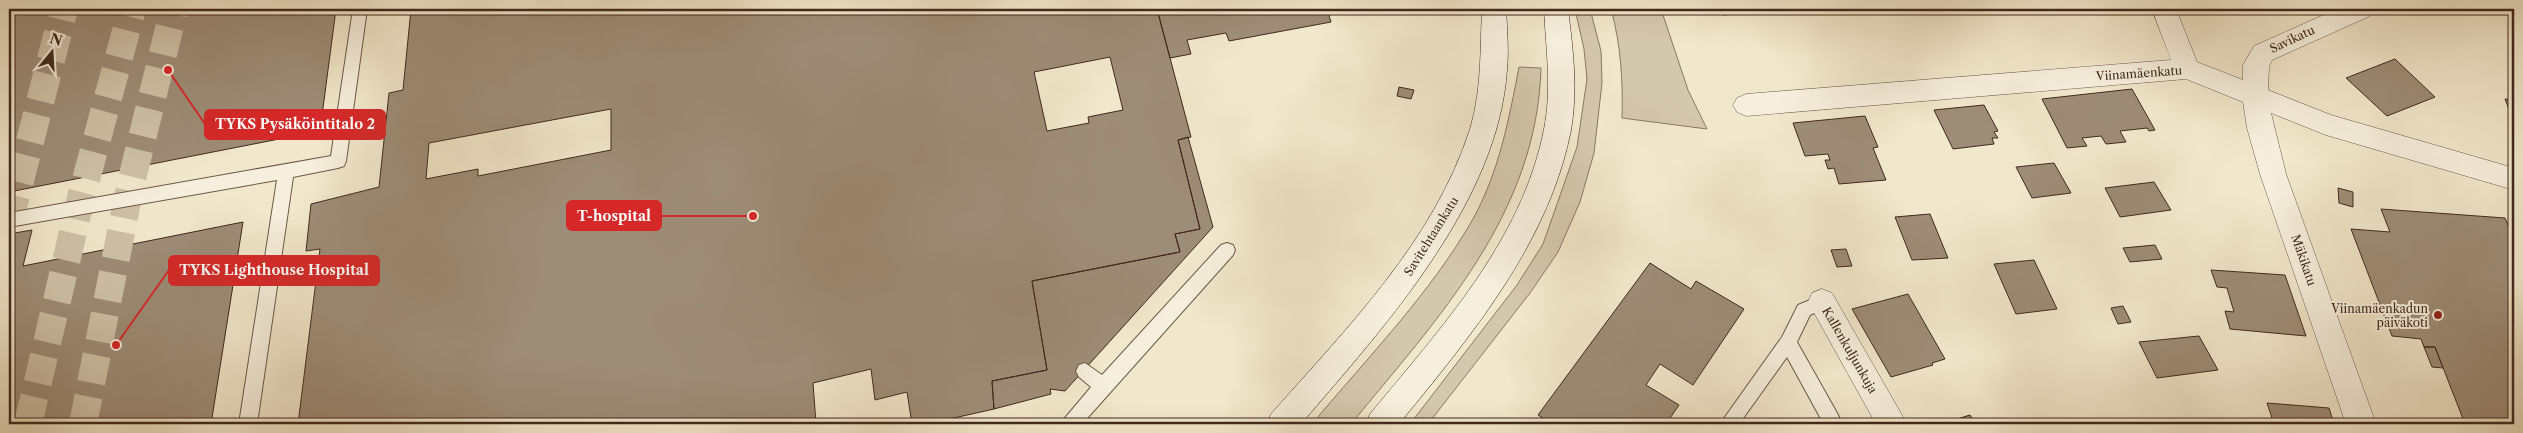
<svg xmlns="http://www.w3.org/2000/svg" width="2523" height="433" font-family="'Libre Caslon Text',serif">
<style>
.green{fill:#d3c7ad;stroke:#8a7865}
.building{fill:#9d8c77;stroke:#41291d;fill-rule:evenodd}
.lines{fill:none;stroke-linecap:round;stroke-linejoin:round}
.trunk-tunnel{stroke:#cec1a8;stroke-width:28;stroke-dasharray:28 14;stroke-linecap:butt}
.service-casing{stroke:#6d5848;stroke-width:2}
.minor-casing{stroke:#6d5848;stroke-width:1}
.secondary-casing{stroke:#41291d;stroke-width:1}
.service{fill:#f6efdd;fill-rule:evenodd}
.minor{fill:#f6efdd;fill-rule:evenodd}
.secondary{fill:#f6efdd;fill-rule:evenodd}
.poi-dot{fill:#8f2418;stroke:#f6efdd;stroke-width:2}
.labels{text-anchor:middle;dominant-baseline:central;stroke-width:4;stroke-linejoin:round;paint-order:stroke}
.street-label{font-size:12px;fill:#41291d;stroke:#f6efdd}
.poi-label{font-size:12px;fill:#41291d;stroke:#f6efdd;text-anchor:end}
.leader{fill:none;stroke:#d62828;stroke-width:2}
.callout-dot{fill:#d62828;stroke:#f6efdd;stroke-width:2}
.callout{fill:#d62828;stroke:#d62828;stroke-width:2}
.callout-label{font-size:14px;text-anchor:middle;font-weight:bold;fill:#fff}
</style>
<rect width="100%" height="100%" fill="#f1e7cb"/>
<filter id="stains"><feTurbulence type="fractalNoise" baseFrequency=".004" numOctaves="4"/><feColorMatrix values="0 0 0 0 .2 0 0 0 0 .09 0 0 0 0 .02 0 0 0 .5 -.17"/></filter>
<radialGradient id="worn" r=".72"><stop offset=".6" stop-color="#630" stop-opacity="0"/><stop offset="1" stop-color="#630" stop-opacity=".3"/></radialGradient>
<path class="green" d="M1575,9h15l11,42 1,32 -8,70 -14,49 -22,50 -28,41 -102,131h-18l107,-139 26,-41 34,-97 10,-68 -3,-30z
M1611,9h50l27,81 19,39 -85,-11c1,-38 -1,-73 -11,-109z
M1519,67l22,1c-4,146 -103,250 -190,356h-39c55,-66 118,-130 161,-205 26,-47 36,-100 46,-152z"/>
<path class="building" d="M9,9h327l-16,122 -311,61z
M411,9h746l34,128 -13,3 22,89 -25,5 5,18 -148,29 15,89 -55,11 2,28 -67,15h-15l-5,-32 -32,8 -4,-31 -58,14 3,41h-518l22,-175 -14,2 5,-47 68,-17 10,-94 14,-3zM1110,57l13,53 -35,7 1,6 -42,8 -13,-59zM611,109v41l-133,26v-7l-52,10 3,-36z
M1157,9h170l4,13 -102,19 -3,-8 -39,7 4,14 -21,4z
M1720,9h70l-67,6z
M1864,9h48l-45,4z
M2038,9h47l-45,3z
M2395,59l40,38 -48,19 -41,-38z
M1399,87l15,3 -3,9 -14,-3z
M2132,89l23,41 -6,1 -2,-3 -27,3 6,11 -20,2 -5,-8 -19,2 5,8 -20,2 -25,-49z
M2505,99l9,1v22z
M1984,105l14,26 -4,1 4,6h-6l2,6 -41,5 -19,-39z
M1865,116l13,31 -5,1 13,32 -47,4 -5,-16 -6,1 -3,-9h5l-2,-6 -23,2 -12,-33z
M1188,137l25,90 -148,164 -15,-2 1,5 -57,15 -2,-28 55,-11 -15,-89 148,-29 -5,-18 25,-5 -22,-89z
M2054,163l17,30 -39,5 -16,-31z
M2154,182l17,28 -51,7 -15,-29z
M2338,188l15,4v15l-14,-4z
M2381,209l124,9 9,22v184h-59h10l-30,-77h-11l-3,-8 -29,-3 -41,-107 39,3z
M1930,214l18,44 -36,2 -17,-43z
M243,222l-32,202h-202v-190l23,-4 -9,36z
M2155,245l7,14 -32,3 -7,-14z
M1846,249l6,17 -15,1 -6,-17z
M2034,260l23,49 -41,5 -22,-50z
M1650,263l41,26 5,-8 48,28 -51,76 -33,-21 -14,21 33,20 -13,19h-114l-14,-9z
M2211,270l74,5 21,61 -76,-7 -5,-18 9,1 -7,-24 -10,-1z
M1908,294l37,65 -13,4 1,2 -42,12 -39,-68z
M2123,306l8,16 -13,2 -7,-16z
M2199,336l19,34 -61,8 -18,-36z
M2424,347h11l8,21 -11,-1z
M2267,403l62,5 5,16h-60z
M1970,415l5,8 7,-2 2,3h-43z"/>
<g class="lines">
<path class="trunk-tunnel" d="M9,12l1,-3
M9,223l55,-214
M28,424l53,-226 51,-189
M83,424l47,-237 44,-178"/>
<defs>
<path id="service" d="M353,9h14l-21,152 -2,5 -6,2 -45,9 -36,247h-18l38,-244 -268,47v-14l322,-57z
M1227,243l6,2 2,5 -2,5 -151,169h-20l3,-6 26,-31 -12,-10 -3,-6 3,-6 6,-2 17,12 119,-130z
M1822,295l6,2 2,5 -2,5 -18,8 -13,27 40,71 3,6 -2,5h-19l2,-5 -34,-62 -48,67h-19l62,-87 16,-32z"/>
<path id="minor" d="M2152,9h24l21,53 46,18v-15l11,-19 83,-37h36l-3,7 -98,44 -3,6 -1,24 63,25 183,53v22l-188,-55 -55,-22 15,61 90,250h-30l-86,-250 -13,-46 -4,-26 -57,-23 -440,37 -9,-4 -4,-7 4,-7 9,-4 425,-34z
M1822,289l10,4 75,131h-31l-68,-122 4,-9z"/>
<path id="secondary" d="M1482,9h24c1,20 3,41 1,61 -9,133 -123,257 -206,354h-34l4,-10c76,-86 163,-173 199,-285 12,-40 10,-79 12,-120z
M1544,9h24c5,40 10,80 3,121 -22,113 -101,207 -172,294h-33l4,-10c70,-85 152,-173 174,-285 8,-40 2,-80 0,-120z"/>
</defs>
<use href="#service" class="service-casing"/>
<use href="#minor" class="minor-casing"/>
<use href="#secondary" class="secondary-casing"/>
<use href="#service" class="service"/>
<use href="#minor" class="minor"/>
<use href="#secondary" class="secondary"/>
</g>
<circle class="poi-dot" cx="2438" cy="315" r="5"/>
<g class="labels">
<g class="street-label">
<text transform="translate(2292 39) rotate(-25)">Savikatu</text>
<text transform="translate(2139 73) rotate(-4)">Viinamäenkatu</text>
<text transform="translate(1431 236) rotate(-58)">Savitehtaankatu</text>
<text transform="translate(2304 260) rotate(71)">Mäkikatu</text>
<text transform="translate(1850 350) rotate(60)">Kallenkuljunkuja</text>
</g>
<g class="poi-label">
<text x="2428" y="308">Viinamäenkadun<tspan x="2428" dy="14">päiväkoti</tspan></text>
</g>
</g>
<path class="leader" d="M168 70L205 124M753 216L661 216M116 345L169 270"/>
<g class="callout-dot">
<circle cx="168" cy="70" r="5"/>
<circle cx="753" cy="216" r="5"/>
<circle cx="116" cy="345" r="5"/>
</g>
<g class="callout">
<rect x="205" y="110" width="180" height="29" rx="5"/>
<rect x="567" y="201" width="94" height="29" rx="5"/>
<rect x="169" y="256" width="210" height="29" rx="5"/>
</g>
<g class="callout-label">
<text x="295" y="129">TYKS Pysäköintitalo 2</text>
<text x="614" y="221">T-hospital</text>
<text x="274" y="275">TYKS Lighthouse Hospital</text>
</g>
<rect width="2523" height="433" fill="none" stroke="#f1e7cb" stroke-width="30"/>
<rect x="10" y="10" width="2503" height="413" fill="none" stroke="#41291d" stroke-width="2.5"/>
<rect x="15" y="15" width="2493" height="403" fill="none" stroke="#41291d"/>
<g transform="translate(52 52) rotate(18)" stroke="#f6efdd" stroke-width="4" paint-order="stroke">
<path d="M0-4L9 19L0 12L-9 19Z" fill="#41291d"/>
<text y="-8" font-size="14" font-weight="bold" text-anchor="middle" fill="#41291d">N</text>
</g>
<rect width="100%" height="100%" filter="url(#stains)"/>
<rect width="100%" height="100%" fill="url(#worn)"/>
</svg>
